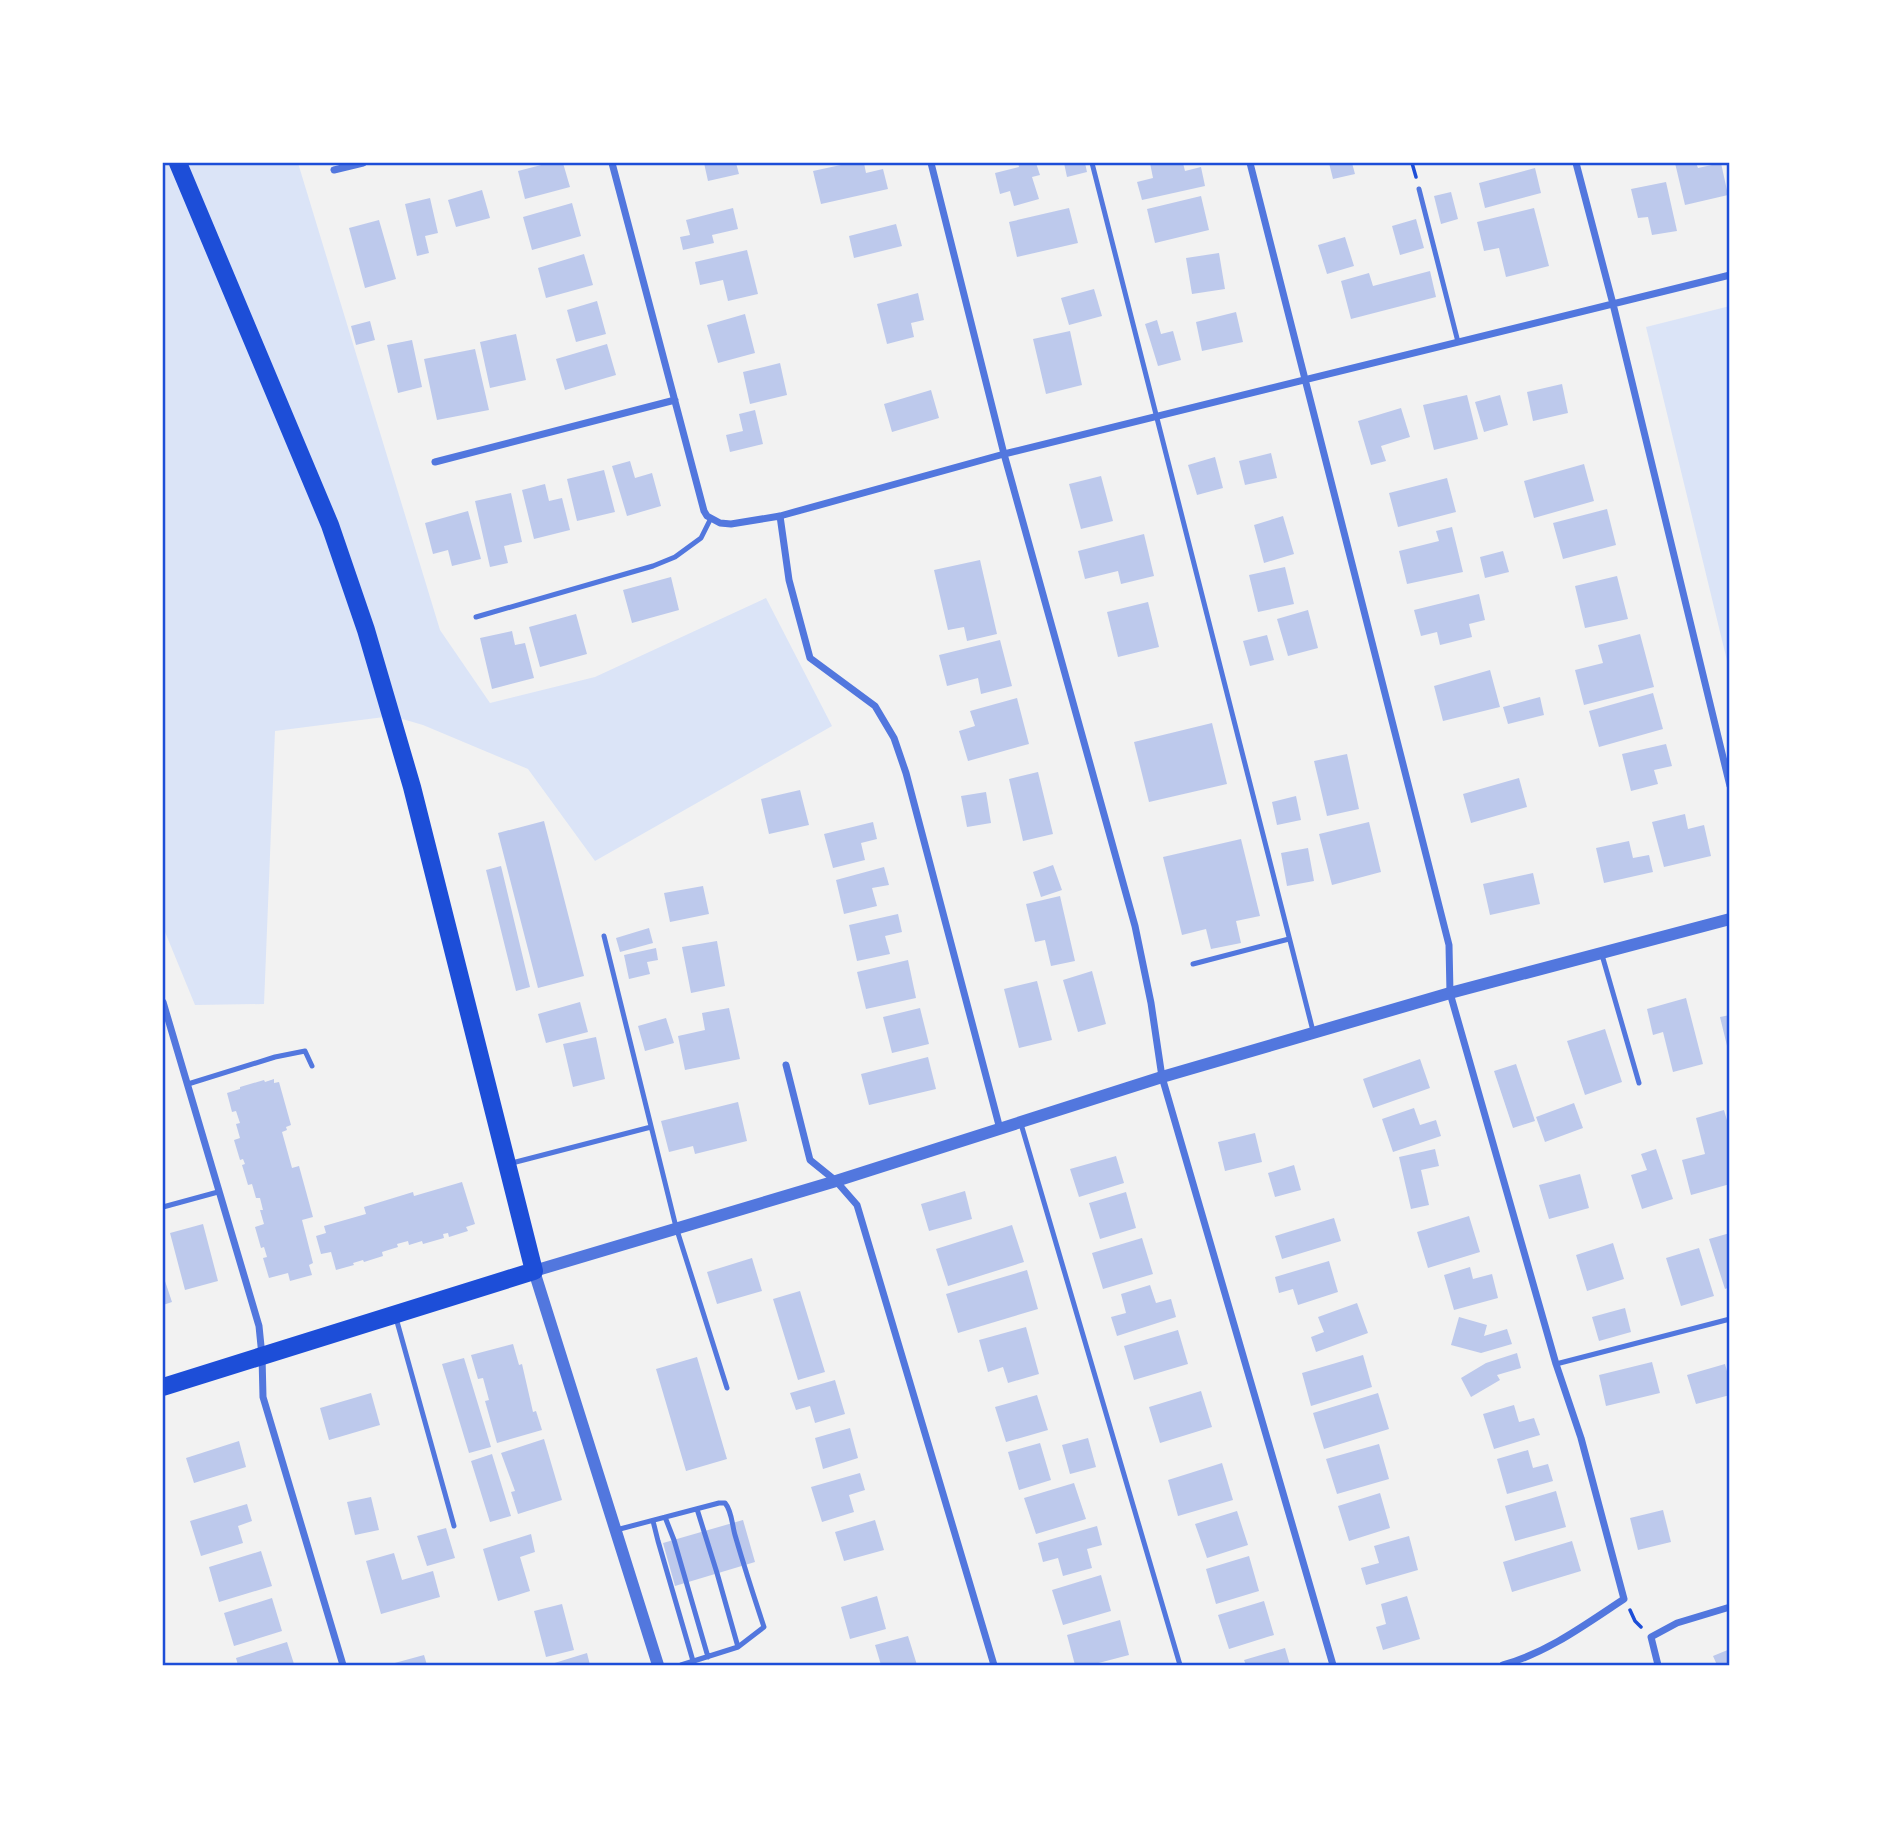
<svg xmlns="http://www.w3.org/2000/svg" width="1893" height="1828" font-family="'Archivo Narrow',sans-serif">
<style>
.green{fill:#dbe4f7}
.building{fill:#bdc9ec}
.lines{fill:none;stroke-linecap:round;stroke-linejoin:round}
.path{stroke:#1d4ed8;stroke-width:3.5}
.service{stroke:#5277de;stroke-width:5}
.minor{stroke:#5277de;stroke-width:7}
.tertiary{stroke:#5277de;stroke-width:12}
.primary{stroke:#1d4ed8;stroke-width:18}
.neatline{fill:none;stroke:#1d4ed8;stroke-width:2.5}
</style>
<rect width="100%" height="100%" fill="#f2f2f2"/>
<path class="green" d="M163,163h135l142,467 50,73 105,-26 171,-79 66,128 -237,135 -67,-92 -105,-44 -31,-9 -117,15 -11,273 -69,1 -32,-78z
M1730,306v367l-84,-346z"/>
<path class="building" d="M549,163h14l7,24 -45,12 -7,-28z
M704,163h32l3,11 -31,7z
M850,163h14l2,10 17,-4 5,20 -67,15 -8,-33z
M1018,163h18l4,12 -8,2 7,22 -25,7 -4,-15 -10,3 -5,-21 24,-6z
M1064,163h21l2,9 -20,5z
M1150,163h33l2,8 16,-4 4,19 -63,14 -5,-18 16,-4z
M1329,163h23l3,11 -22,5z
M1675,163h21l2,5 23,-5 7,32 -43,10z
M1535,168l6,25 -56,15 -6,-25z
M1666,182l11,49 -25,4 -4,-18 -10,1 -7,-29z
M482,190l8,28 -34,9 -8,-27z
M1451,192l7,27 -17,5 -7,-28z
M1201,196l8,34 -54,13 -8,-34z
M430,198l8,35 -13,3 4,17 -12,3 -12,-52z
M572,203l9,33 -49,14 -9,-33z
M733,208l5,21 -26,6 2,8 -31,7 -3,-13 10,-2 -4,-15z
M1069,208l9,35 -61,14 -8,-35z
M1534,208l15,58 -43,11 -7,-29 -15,3 -7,-29z
M1416,219l8,29 -24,7 -8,-29z
M379,220l17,59 -31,9 -16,-60z
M896,224l6,22 -48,12 -5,-22z
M1345,237l9,29 -27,8 -9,-29z
M747,250l11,44 -30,7 -5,-21 -23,5 -5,-23z
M1219,253l6,36 -33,5 -6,-36z
M584,254l9,31 -47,13 -8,-30z
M1430,271l6,26 -85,22 -10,-38 28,-8 4,13z
M1094,289l8,27 -33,9 -8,-27z
M918,293l6,27 -13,3 3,14 -27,7 -10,-40z
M597,301l9,33 -30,8 -9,-32z
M1236,312l7,30 -41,9 -6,-29z
M745,314l10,39 -37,10 -11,-38z
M1157,320l4,14 12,-3 8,29 -23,6 -13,-42z
M370,321l5,19 -19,5 -5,-19z
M1070,331l12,54 -36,9 -13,-55z
M516,334l10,46 -36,8 -10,-46z
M412,340l10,47 -24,6 -11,-48z
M607,344l9,31 -51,15 -9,-31z
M475,349l14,61 -52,10 -13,-61z
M780,363l7,32 -37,9 -7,-32z
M1562,384l6,29 -35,8 -6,-29z
M931,390l8,28 -47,14 -8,-28z
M1467,395l11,44 -44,11 -11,-45z
M1500,395l8,30 -24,7 -9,-30z
M1401,408l9,29 -29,9 5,15 -15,4 -13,-44z
M755,410l8,34 -33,8 -4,-17 17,-4 -4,-17z
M1271,453l6,25 -32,7 -6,-24z
M1215,457l8,31 -26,7 -9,-30z
M630,461l5,17 17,-5 9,33 -34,10 -15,-50z
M1584,464l10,37 -60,17 -10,-37z
M604,470l11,42 -38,9 -10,-42z
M1101,476l12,45 -32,8 -12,-45z
M1447,478l9,34 -58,15 -9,-34z
M545,484l4,17 13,-3 8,32 -36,9 -12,-49z
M511,493l11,49 -18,4 4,17 -18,4 -15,-66z
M1607,509l9,36 -53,14 -10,-36z
M468,511l13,48 -29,7 -4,-16 -15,4 -8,-31z
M1283,516l11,38 -30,9 -10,-38z
M1452,527l11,45 -56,12 -8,-33 40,-10 -3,-10z
M1144,534l10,42 -33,8 -3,-13 -33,8 -7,-28z
M1503,551l6,21 -24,6 -5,-21z
M980,560l17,74 -30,7 -3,-14 -16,3 -14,-60z
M1285,567l9,37 -36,8 -9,-37z
M1617,576l11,43 -43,9 -10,-42z
M671,577l8,33 -47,13 -9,-33z
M1479,594l6,26 -16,4 3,13 -32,8 -3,-13 -16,4 -7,-26z
M1148,602l11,45 -41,10 -11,-45z
M1308,610l10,38 -30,8 -11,-37z
M576,614l11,40 -47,13 -11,-40z
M512,631l3,14 10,-2 9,35 -42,11 -12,-51z
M1640,634l14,53 -70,18 -9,-35 28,-7 -5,-18z
M1267,635l7,25 -24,6 -7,-25z
M1000,640l12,46 -31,8 -3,-16 -31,8 -8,-31z
M1490,670l10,37 -57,14 -9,-35z
M1653,693l10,36 -64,18 -10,-36z
M1540,697l4,18 -36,9 -5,-17z
M1017,698l12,46 -61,17 -9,-30 16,-5 -5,-15z
M1212,723l15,61 -78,18 -15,-60z
M1666,744l6,22 -18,4 4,14 -27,7 -9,-37z
M1347,754l12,55 -32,7 -13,-55z
M1038,772l15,62 -30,7 -14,-62z
M1519,778l8,29 -56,16 -8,-29z
M800,790l9,35 -40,9 -8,-35z
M986,792l5,31 -24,4 -6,-31z
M1296,796l5,24 -24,5 -5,-23z
M1685,814l3,15 16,-4 7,31 -47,11 -12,-45z
M544,821l40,155 -46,12 -40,-155z
M873,822l4,17 -16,4 4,17 -32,8 -9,-34z
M1369,822l12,50 -49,13 -13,-51z
M1241,839l19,77 -24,5 5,22 -30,6 -5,-20 -24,6 -19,-78z
M1629,841l4,17 16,-3 4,17 -49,11 -8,-35z
M1308,848l6,33 -27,5 -6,-33z
M1053,865l9,25 -21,7 -8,-25z
M501,866l29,121 -14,4 -30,-121z
M884,867l5,18 -17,3 5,18 -33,8 -8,-34z
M1533,873l7,31 -50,11 -7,-31z
M703,886l6,28 -39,8 -6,-29z
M1060,896l15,65 -24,5 -6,-26 -10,2 -9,-38z
M898,914l4,18 -17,4 5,18 -33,7 -8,-36z
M649,928l4,15 -33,9 -4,-14z
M717,941l8,45 -34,7 -9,-46z
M656,948l2,12 -11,2 3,12 -21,5 -5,-24z
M908,960l8,38 -50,11 -9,-37z
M1092,971l14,53 -28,8 -15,-52z
M1037,981l15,59 -33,8 -15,-59z
M1686,998l17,66 -30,8 -10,-40 -10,3 -6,-26z
M580,1002l8,30 -42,11 -8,-29z
M729,1008l11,51 -55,11 -7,-34 27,-6 -3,-17z
M920,1008l9,36 -37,9 -9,-36z
M1730,1015v39h-1l-9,-37z
M666,1018l8,25 -29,8 -7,-25z
M1605,1029l17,53 -37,13 -18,-54z
M596,1037l9,42 -32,8 -10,-43z
M928,1057l8,32 -67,16 -8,-31z
M1420,1059l10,29 -57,20 -10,-29z
M1516,1064l19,57 -22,7 -19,-57z
M274,1079v4l5,-1 12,43 -5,2 1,3 -5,2 10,36 7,-2 14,51 -11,3 11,43 -4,2 3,10 -22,6 -2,-8 -19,5 -6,-20 4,-1 -3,-10 -3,1 -6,-21 9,-3 -4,-14h3l-3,-12h-4l-4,-14 -4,1 -6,-20 3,-1 -2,-5 -3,1 -6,-20 6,-2 -4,-14 4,-1 -4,-12 -4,1 -5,-19 13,-4v-2l24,-7 1,2z
M738,1102l9,39 -52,13 -2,-8 -24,6 -8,-31z
M1574,1103l9,25 -38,14 -9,-25z
M1414,1108l6,17 16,-5 5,16 -48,16 -11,-33z
M1724,1110l6,21v53l-39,11 -9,-35 23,-6 -9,-36z
M1255,1133l7,29 -37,9 -7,-29z
M1435,1149l4,17 -18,4 8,35 -18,4 -12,-52z
M1656,1149l17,50 -31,10 -11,-34 16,-5 -6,-16z
M1116,1156l8,27 -45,14 -9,-28z
M1294,1165l7,25 -26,7 -7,-24z
M1580,1174l9,34 -40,11 -10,-34z
M462,1182l13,42 -9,3 2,4 -19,6 -1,-4 -5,1 1,4 -21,6 -1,-3 -13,4 -1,-4 -11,3 1,3 -16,5 1,4 -19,6 -1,-2 -10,3 1,2 -18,5 -5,-18 -10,2 -5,-18 10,-3 -2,-7 42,-12 -2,-7 49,-15 1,4z
M965,1191l7,28 -43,12 -8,-27z
M1126,1192l10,36 -36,11 -11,-36z
M1469,1216l11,36 -52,16 -11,-36z
M1334,1218l7,23 -59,18 -7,-23z
M203,1224l15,57 -33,9 -15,-57z
M1012,1225l12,37 -76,24 -12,-37z
M1730,1233v54l-5,2 -16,-50z
M1142,1238l11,36 -50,15 -11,-36z
M1613,1243l11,36 -37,12 -11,-36z
M1699,1248l15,48 -33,10 -15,-48z
M752,1258l10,33 -45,13 -10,-32z
M1329,1261l9,31 -40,13 -5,-16 -14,4 -4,-16z
M1470,1267l3,12 19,-5 6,24 -44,12 -10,-35z
M1027,1270l11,39 -80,24 -12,-39z
M163,1275l9,27 -9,3z
M1150,1285l6,18 15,-4 5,18 -59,19 -6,-19 15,-4 -5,-19z
M800,1291l25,81 -27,8 -25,-81z
M1357,1303l11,30 -52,19 -5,-15 13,-5 -6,-15z
M1625,1308l6,24 -32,9 -7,-24z
M1459,1317l28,8 -3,11 23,-7 5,15 -31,9 -30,-8z
M1026,1327l13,47 -31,9 -5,-16 -15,5 -9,-32z
M1178,1330l10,34 -54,16 -10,-34z
M513,1344l6,21 3,-1 11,48 3,-1 6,19 -45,13 -12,-42 4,-1 -6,-22 -5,1 -7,-24z
M1517,1353l4,15 -24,7 3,5 -29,17 -10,-19 25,-15z
M1363,1355l9,32 -61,19 -9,-33z
M697,1357l30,102 -41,12 -30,-102z
M464,1358l27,89 -22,6 -27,-89z
M1652,1362l8,31 -54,13 -7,-31z
M1725,1364l5,18v13l-34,9 -9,-29z
M835,1380l10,34 -30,9 -5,-17 -14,4 -6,-17z
M1201,1391l11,36 -52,16 -11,-36z
M371,1393l9,32 -51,15 -9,-32z
M1378,1393l11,36 -65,20 -11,-36z
M1037,1395l11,35 -42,12 -11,-35z
M1514,1405l5,17 15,-4 6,17 -46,14 -11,-35z
M850,1428l8,30 -35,11 -8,-31z
M1088,1438l8,29 -26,7 -8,-29z
M544,1439l18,61 -44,14 -7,-22 4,-1 -14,-38z
M239,1441l7,26 -52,16 -8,-25z
M1040,1443l11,37 -32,10 -11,-38z
M1379,1444l10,35 -52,15 -11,-35z
M1528,1450l5,18 15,-4 5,17 -46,13 -10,-35z
M492,1454l19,62 -21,6 -19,-61z
M1222,1463l11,37 -55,16 -10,-36z
M860,1473l5,17 -16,5 5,17 -32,10 -11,-35z
M1074,1483l12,36 -50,15 -12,-36z
M1556,1491l10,36 -51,14 -10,-35z
M1380,1493l10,35 -41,13 -11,-35z
M371,1497l8,33 -24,5 -8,-33z
M247,1504l5,17 -14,5 5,17 -42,13 -11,-35z
M1663,1510l8,32 -33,8 -8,-32z
M1237,1511l11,34 -41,13 -12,-34z
M743,1520l12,42 -80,24 -12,-43z
M875,1520l9,30 -40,11 -9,-29z
M1097,1526l5,19 -15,4 5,19 -29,8 -5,-18 -15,4 -5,-19z
M446,1528l9,30 -28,8 -10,-30z
M531,1534l4,18 -15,5 10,34 -32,10 -15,-52z
M1409,1536l9,34 -52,15 -5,-17 18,-5 -5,-17z
M1572,1541l9,30 -69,21 -9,-30z
M261,1551l11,35 -53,16 -10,-35z
M394,1553l8,27 31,-9 7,26 -59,17 -15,-53z
M1249,1556l10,35 -43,13 -10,-35z
M1101,1575l10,36 -48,14 -11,-35z
M877,1596l9,33 -36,10 -9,-32z
M1407,1596l13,43 -37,11 -7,-23 10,-3 -5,-20z
M272,1598l10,33 -48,15 -10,-33z
M1264,1601l10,34 -45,14 -11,-34z
M562,1604l12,46 -28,7 -12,-46z
M1120,1620l9,35 -38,10h-16l-8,-30z
M908,1636l9,29h-36l-6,-20z
M287,1642l7,22 -56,1 -2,-7z
M1285,1648l5,17h-44l-2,-5z
M1730,1649v16h-13l-4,-9z
M587,1653l3,12h-42z
M424,1655l3,10h-36v-1z"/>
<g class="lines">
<path class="path" d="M1412,163l4,14
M1630,1610l5,11 6,6"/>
<path class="service" d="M1092,163l221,868
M1419,189l39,153
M476,617l177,-51 22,-9 26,-19 10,-20
M604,936l72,291 51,161
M1602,955l37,128
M1193,964l96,-25
M188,1084l87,-27 30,-6 7,15
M1021,1124l159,541
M512,1163l139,-36
M163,1207l55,-15
M396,1318l58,208
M1556,1364l174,-45
M697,1509l20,64 21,74
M665,1517l9,23 34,117
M653,1521l5,20 35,120
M616,1530l103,-27h6c7,8 7,22 10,32 9,31 19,62 29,92l-26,20 -57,18"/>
<path class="minor" d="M612,163l92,348 3,5 13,7 11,1 49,-8 224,-62 726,-179
M931,163l73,291 131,472 16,77 11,74 171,588
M1250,163l199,782 1,48 106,371 25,74 43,161c-38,25 -77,54 -121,66
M1576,163l37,141 117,482
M334,170l29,-7
M435,462l240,-62
M780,516l9,64 21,78 65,48 19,32 12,35 94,356
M163,1002l96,324 3,30 1,41 80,268
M786,1065l24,95 26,21 21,24 137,460
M1658,1665l-7,-28 26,-14 53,-16"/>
<path class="tertiary" d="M658,1665l-124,-394 302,-90 326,-104 288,-84 280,-74"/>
<path class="primary" d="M163,1387l371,-116 -122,-484 -46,-157 -36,-105 -152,-362"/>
</g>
<rect width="1893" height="1828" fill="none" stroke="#ffffff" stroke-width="329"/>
<rect x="164" y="164" width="1564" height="1500" class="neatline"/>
</svg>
